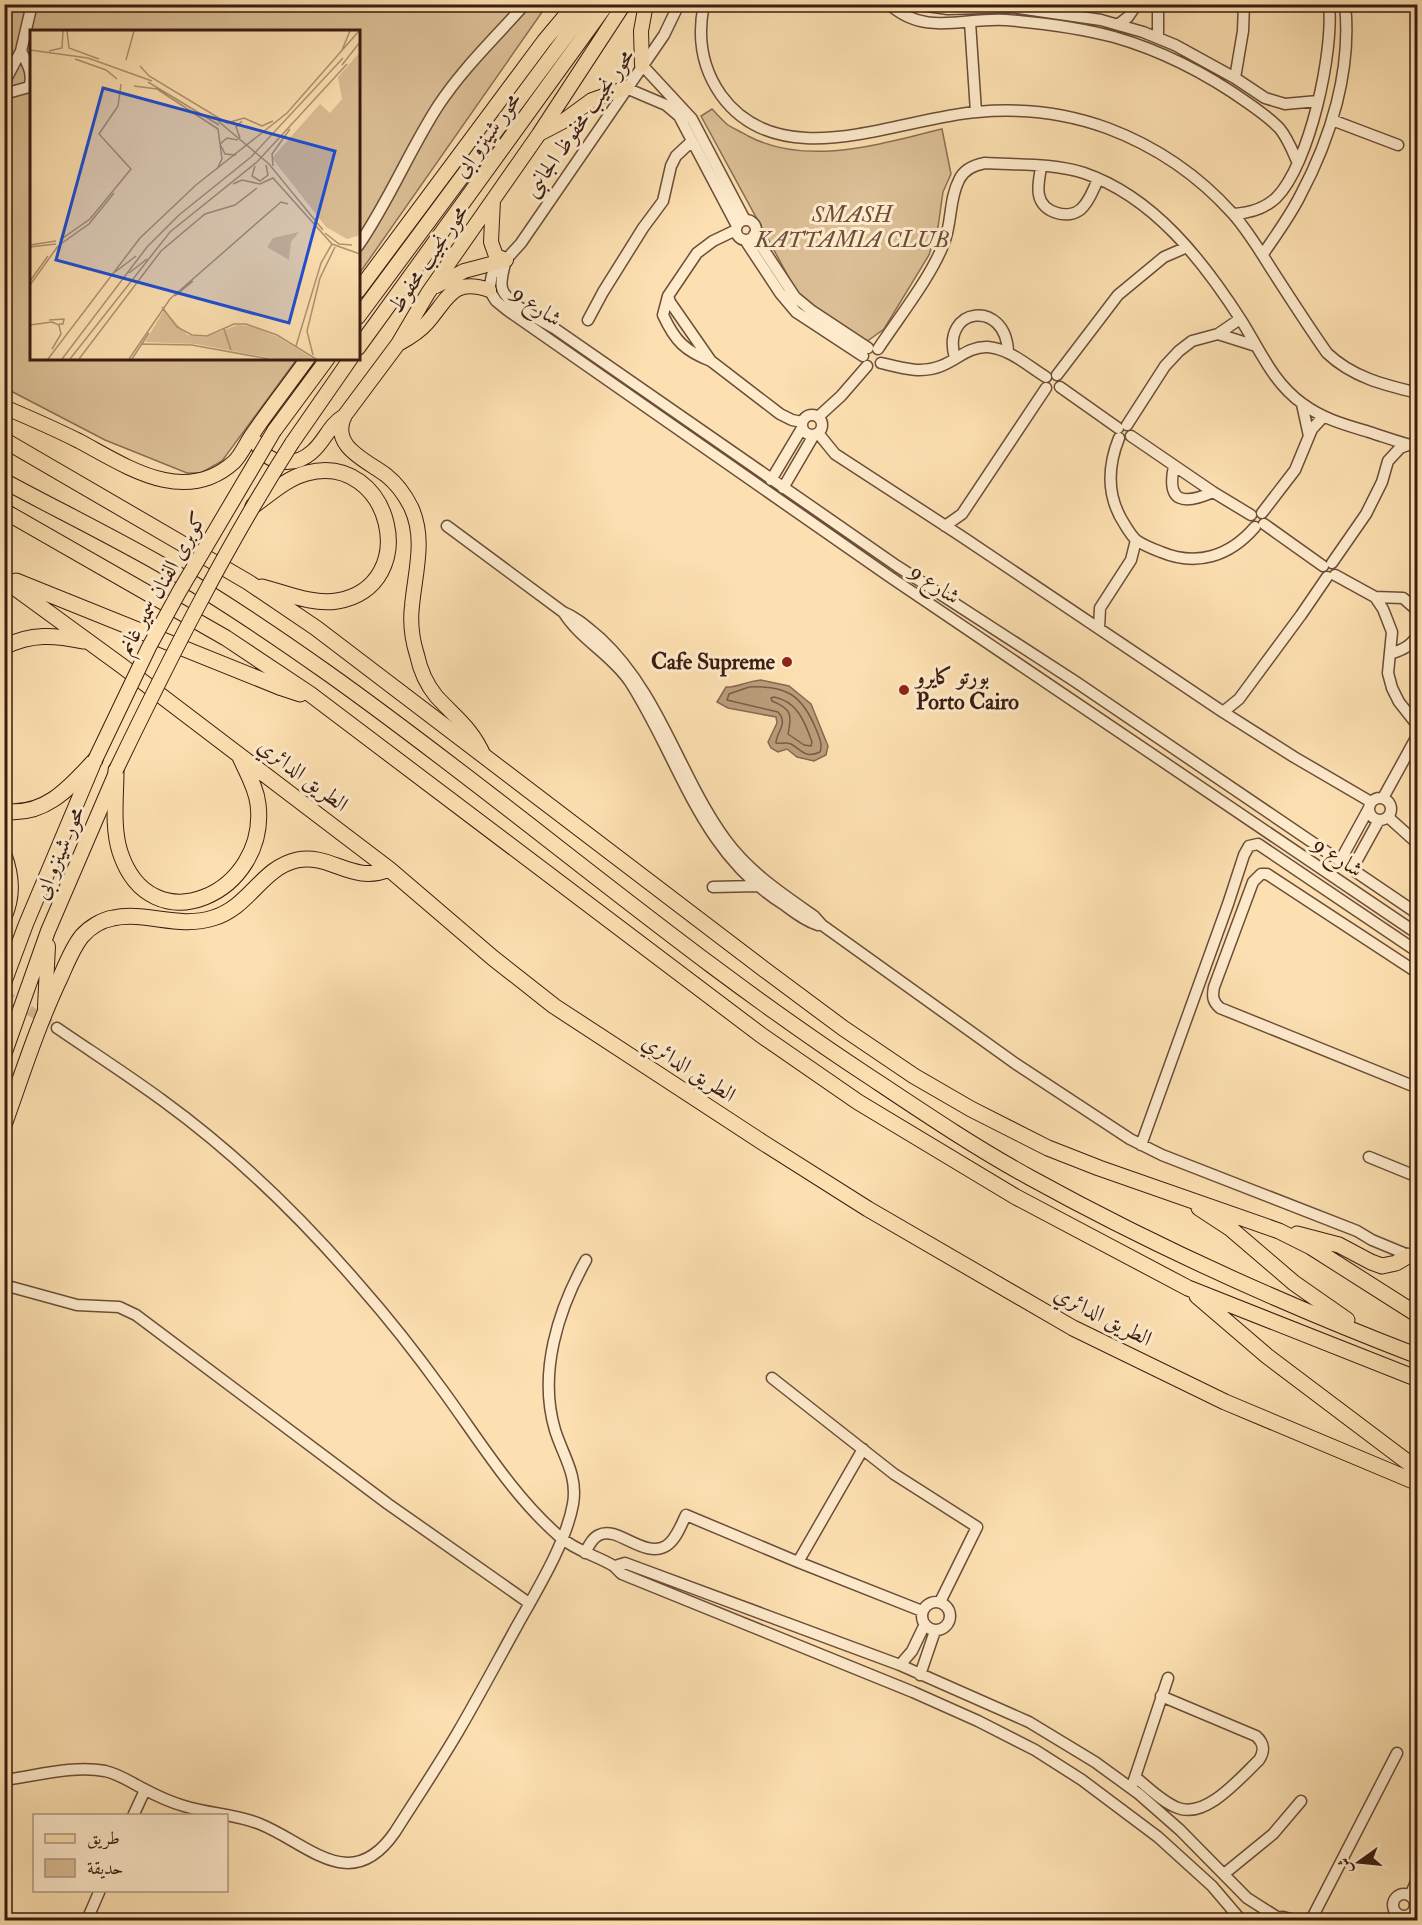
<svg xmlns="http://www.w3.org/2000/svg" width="1422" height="1925" font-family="'IM FELL Double Pica',Amiri,serif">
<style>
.green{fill:#dcbf96;stroke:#8b6e54;stroke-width:1.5}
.water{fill:#bb9d7b;stroke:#876951;stroke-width:1.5}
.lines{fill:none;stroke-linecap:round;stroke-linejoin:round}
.shore{stroke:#7a5c46;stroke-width:1.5}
.minor-tunnel{stroke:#d6b991;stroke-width:10;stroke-dasharray:10 5;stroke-linecap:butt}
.minor-casing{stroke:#6b4d39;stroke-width:13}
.major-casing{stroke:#3a1c11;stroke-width:16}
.highway-casing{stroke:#3a1c11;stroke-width:17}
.minor{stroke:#feebcc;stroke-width:10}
.major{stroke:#fde0b1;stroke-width:14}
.highway{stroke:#fde0b1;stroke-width:15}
.major-bridge-casing{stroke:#3a1c11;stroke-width:16;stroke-linecap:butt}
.major-bridge{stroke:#fde0b1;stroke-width:14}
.poi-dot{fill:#8f2418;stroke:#feebcc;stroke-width:2}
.labels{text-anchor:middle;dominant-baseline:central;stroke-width:6;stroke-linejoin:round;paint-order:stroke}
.street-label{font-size:22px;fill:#3a1c11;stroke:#feebcc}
.park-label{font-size:22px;font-style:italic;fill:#6b4d39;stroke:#feebcc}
.poi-label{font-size:22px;font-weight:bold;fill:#3a1c11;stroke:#feebcc;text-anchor:end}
.inset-road{fill:none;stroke:#af9271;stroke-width:1.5}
.view{fill:#1d4ed8;fill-opacity:0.15;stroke:#1d4ed8;stroke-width:3}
.inset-edge{fill:none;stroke:#3a1c11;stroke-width:3}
</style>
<rect width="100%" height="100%" fill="#fde0b1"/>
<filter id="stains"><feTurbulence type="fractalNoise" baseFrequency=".00333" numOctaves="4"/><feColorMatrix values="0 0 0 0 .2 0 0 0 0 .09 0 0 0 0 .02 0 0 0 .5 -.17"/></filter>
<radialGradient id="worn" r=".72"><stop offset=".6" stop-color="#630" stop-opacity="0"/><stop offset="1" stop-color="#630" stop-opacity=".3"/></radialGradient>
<path class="green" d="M4,5h543l-188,269 -1,-242h-326v326l265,1 -75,102 -21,12h-14l-82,-33 -100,-52z
M712,109c5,5 10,11 16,16 6,4 14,7 20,11 60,31 132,8 194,-7l9,45 -8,18 -5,35 -9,28 -45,74 -18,13 -66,-44 -99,-182z"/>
<path class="water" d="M761,680l28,6 22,18 17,42 -2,9 -12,6 -17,-4 -10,-8 -9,3 -7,-4 -3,-6 9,-19 -1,-6 -48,-9 -11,-6 9,-15c9,1 22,-6 35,-7z"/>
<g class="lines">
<path class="shore" d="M749,687c37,-2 53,8 67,42 3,8 7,15 4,23 -15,7 -18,-2 -29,-8 -5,-2 -10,0 -15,-1 0,-11 13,-19 2,-31l-51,-12 2,-6z
M774,697c23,4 31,25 38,45l-1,4 -7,-1 -16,-11c4,-19 4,-25 -16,-33l-1,-3z"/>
<path class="minor-tunnel" d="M4,994l53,34"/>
<defs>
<path id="minor" d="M679,4l-15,31 -143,208 -29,32 -3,15 7,11 11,9 383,267 528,357
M704,4c-7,33 -2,64 17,91 59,82 177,23 256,17 43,-4 89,1 130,16 48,18 92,48 126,86 15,17 27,37 39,56 18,28 36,56 55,83 25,24 57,32 91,40
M889,4c36,33 75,13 117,16 36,3 74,8 108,17 49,14 93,37 134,66 11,8 23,16 32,26 8,10 12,21 17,32
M914,4l34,5 64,-2 89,13 42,12 32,13 60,33 30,20 20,6 33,-3
M970,22l6,90
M1119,24l9,-7 9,-13
M1158,38v-34
M642,65l50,54 53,101
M1235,78l8,-47 1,-27
M4,83l17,-32 11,-47
M626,88l40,17 13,11 58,110
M4,94l25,-7c5,-13 -2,-24 -8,-36
M1332,120l66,25
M1041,167c-1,8 -4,20 -2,28 3,18 30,25 42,14 9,-8 12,-20 17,-29
M1234,214c15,-1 30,-5 42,-16 34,-34 58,-147 53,-194
M736 230a10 10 0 1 1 20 0a10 10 0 1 1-20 0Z
M736,230l-23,11 -16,12 -29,43 2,6 41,59 69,53 12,6 10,2
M754,235l41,62 17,14 56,37
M745,240l35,53 16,19 67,44
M358,246c31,-45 51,-95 80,-140 25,-38 57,-68 87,-102
M1263,254c13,-19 27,-38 37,-58 31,-58 52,-126 45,-192
M506,260c-2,8 -6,20 -4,28 3,15 39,32 52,40l343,238 179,116 342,232
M668,296l-5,19c12,26 22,36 48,46
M588,320l15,-28 40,-64 20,-27 8,-35 5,-10 16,-15
M1218,334l38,12
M878,349c21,-32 53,-72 66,-106 8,-20 5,-44 15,-63 5,-11 15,-15 26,-17 32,2 68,0 99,10 70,24 119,88 157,147 19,30 32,63 62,84 20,15 43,21 66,28 16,5 32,11 49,15
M955,358c-15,-51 51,-60 53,-6
M881,363c21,5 40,11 60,3 16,-6 28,-20 47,-19 22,2 40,19 58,30
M1057,375l61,-80 46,-38 23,-10
M1060,387l58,41
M1302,404l7,32
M802 425a10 10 0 1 1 20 0a10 10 0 1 1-20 0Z
M818,417l23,-21 26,-30
M1127,425l38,-59 14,-15 13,-10 26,-7 22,-15
M818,433l17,21 126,82 262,176 71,45 77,45
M1131,436l82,56 38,23
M1119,438c-12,30 -12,60 6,87 3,5 7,11 11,15 7,5 17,9 25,12 36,15 69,4 94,-25
M1174,466c-8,37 10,39 39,26
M771,480l31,-52
M783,488l31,-53
M1262,513l33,-43 17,-41 11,-12
M1264,524l59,42
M447,526l116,86c15,6 25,16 37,26 61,57 78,136 125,201 24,33 56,54 89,77l8,9 194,139 114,75 32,16 195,76 15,9 46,19
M945,526l17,-12 84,-126
M1332,563l34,-49 16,-32 6,-21 12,-13 8,-3
M1335,575l40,22 8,12 9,23 -4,41 4,15 7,14 15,19
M1375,597l28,1 15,13
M564,613c17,27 48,42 66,69 50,78 70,170 153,222 11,8 22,17 35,21
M1099,629l1,-21 31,-48 5,-20
M1390,654c12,-4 22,-8 28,-20
M1223,712l16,-13 62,-84 26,-38
M1369 809a11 11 0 1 1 22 0a11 11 0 1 1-22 0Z
M1383,798l33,-60
M1388,817l30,27
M1340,861l29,-53
M1352,869l27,-49
M713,887l44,-1
M1418,973l-151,-99h-6l-8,8 -39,105c-2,10 -1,15 6,21l198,80
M57,1028c35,24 71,47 105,72 73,53 139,117 198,186 30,34 58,70 84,106 37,51 69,104 116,145 16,14 35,18 52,28 4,2 6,6 10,9l291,118 65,29 57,29 47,30 76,57 54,49 29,34
M1141,1145l87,-241 16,-49 5,-9 9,-2 160,108
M1369,1157l49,20
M4,1285l73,20 42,2 17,8 252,189 141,99
M772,1378l122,96 83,53 -37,75
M585,1553c3,-6 7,-15 14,-18 18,-10 45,24 67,11 10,-6 15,-21 20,-31l112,47 124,49
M798,1562l65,-113
M615,1566l10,-3 275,102 129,57 66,40 44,32 41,36 67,68 30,19
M922 1616a14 14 0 1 1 28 0a14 14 0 1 1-28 0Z
M900,1665l12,-14 12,-25
M920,1675l15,-44
M1135,1777c13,10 27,25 43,31 28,11 62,-30 81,-48 6,-9 5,-17 -3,-24l-95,-40
M4,1780c32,-4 69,-15 101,-9 14,3 25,11 37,17 13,7 28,14 42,18 25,8 52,8 76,18 49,20 91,72 135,8 21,-33 43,-66 63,-100 21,-36 40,-72 60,-108 19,-34 48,-81 55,-120 5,-29 -10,-48 -18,-74 -17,-57 3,-120 31,-170
M1133,1783l35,-105
M133,1816l12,-26
M1224,1874l49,-40 28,-33
M1393 1905a11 11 0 1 1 22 0a11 11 0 1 1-22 0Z
M1410,1896l8,-19
M1271,1919l12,-2 11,3
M87,1920l13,-30
M1311,1920l86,-167"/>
<path id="major" d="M642,65l-1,-34 5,-27
M539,134l23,-12 30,-22 34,-12
M493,200l-2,42 5,14 10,4
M436,286l28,-15 42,-11
M358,291l186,-250 31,-37
M358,317l232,-313
M400,343c9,-5 19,-11 26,-19 22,-24 25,-47 63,-34
M358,348l249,-344
M4,407c26,11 51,22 75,34 47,25 105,66 155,21 8,-8 13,-21 20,-30 17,-25 36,-49 54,-74
M274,431l54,-73
M256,442c10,23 38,26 56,10 13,-11 17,-27 32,-36
M292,443l59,-85
M484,756c-12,-28 -29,-39 -48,-60 -9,-11 -16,-27 -19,-41 -5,-16 -7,-33 -5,-49 3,-34 14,-67 -1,-99 -6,-12 -15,-24 -25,-32 -20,-15 -57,-29 -41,-60l53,-71 30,-51 111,-159 85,-130
M4,983l22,-59 67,-159
M45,1007l3,-61
M4,1055l44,-124 67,-156"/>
<path id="highway" d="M4,440l244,142 68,46 449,342 78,58 71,48 57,33 77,39 51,20 180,63 32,16 107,68
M4,481c52,28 105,54 156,83 58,33 114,71 169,110 184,131 354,281 544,405 51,34 103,69 156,98 125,69 256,128 389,179
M253,506c17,-12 34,-28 54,-33 84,-22 117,113 30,128 -25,4 -51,-8 -75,-14
M4,511l222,127 84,56 451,341 97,67 158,95 172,91 230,91
M4,580l118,86 267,203 104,89 61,48 208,136 106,67 205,119 152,74 193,81
M16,581l266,107 18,6
M4,647c27,-14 51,-12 79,-6
M116,770c0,27 -4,57 4,82 31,95 149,41 138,-48 -2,-17 -11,-31 -18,-47
M4,811c41,6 66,-24 91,-51
M4,855c8,22 9,41 0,62
M4,1125c18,-50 34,-101 57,-149 6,-14 12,-29 21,-40 8,-9 20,-16 31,-18 33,-7 65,11 100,0 37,-11 48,-50 84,-58 34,-7 56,25 92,9
M1199,1208l32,21 63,54 53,37
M1297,1234l42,11 32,17 11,4 14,-3 12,-7
M1197,1296l70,60 151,114"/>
</defs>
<use href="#minor" class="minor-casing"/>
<use href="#major" class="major-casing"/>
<use href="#highway" class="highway-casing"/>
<use href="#minor" class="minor"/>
<use href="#major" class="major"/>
<use href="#highway" class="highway"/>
<defs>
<path id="major-bridge" d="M95,760l54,-113 30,-55 95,-161
M116,770c54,-112 109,-222 176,-327"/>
</defs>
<use href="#major-bridge" class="major-bridge-casing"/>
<use href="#major-bridge" class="major-bridge"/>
</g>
<g class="poi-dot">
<circle cx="787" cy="662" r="6"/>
<circle cx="904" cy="690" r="6"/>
</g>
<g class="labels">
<g class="street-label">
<text transform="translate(579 123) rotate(-55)">محور نجيب محفوظ الجانبى</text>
<text transform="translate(487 135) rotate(-54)">محور شينزو ابى</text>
<text transform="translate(428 259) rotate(-56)">محور نجيب محفوظ</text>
<text transform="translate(537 306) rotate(35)">شارع 9</text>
<text transform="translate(162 583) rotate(-61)">كوبرى الفنان سمير غانم</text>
<text transform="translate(935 584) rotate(34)">شارع 9</text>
<text transform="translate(303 775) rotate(37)">الطريق الدائري</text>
<text transform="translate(59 853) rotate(-67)">محور شينزو ابى</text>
<text transform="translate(1338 857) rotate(34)">شارع 9</text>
<text transform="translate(689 1068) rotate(33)">الطريق الدائري</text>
<text transform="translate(1103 1316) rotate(27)">الطريق الدائري</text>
</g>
<g class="park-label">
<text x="852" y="215">SMASH<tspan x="852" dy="25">KATTAMIA CLUB</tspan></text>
</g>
<g class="poi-label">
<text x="775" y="662">Cafe Supreme</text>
<text x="916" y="677" text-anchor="start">بورتو كايرو<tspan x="916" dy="25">Porto Cairo</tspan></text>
</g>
</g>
<g transform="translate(30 30)">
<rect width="330" height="330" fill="#fde0b1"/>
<path d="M330,22v183l-13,4 -21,-12 -54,-69 48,-54 10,9 12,-14 -4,-22zM269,202l-8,10 -2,18 -22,-13 6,-9zM134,280l23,25 18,2 33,-12 12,1 28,11 35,22h-38l-79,-15 -51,-2z" fill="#dcbf96"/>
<path class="inset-road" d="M37,1l2,17 30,11M0,20l58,8 64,23M312,20l8,-19M19,21l13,-3 1,-17M45,29l31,11 11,9M96,30l8,-29M312,35l18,-23M110,36l9,10 78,47 17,-5 18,8 11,-5M118,52l71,43M104,56l23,3 61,40 4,30 -5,10M188,91l51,43 54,66M210,108l-4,-11 6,-6M206,125l-11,-1 -5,-10 7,-6 11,2M225,136l-3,10 8,5 8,-6 -2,-10M243,136l-1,-12 18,-25M203,154l9,-4 18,4 13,-6 59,66 28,10M295,203l14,11 13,1M30,210l30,-21 41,-50 -32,-35 19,-28 3,-22M32,213l27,-19 25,-31M0,215l26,-4M0,217l26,-3M85,242l21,-16M99,243l18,-14M0,251l18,-25M0,255l28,-39M145,266l18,-15M132,277l15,20 15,8 15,1 27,-12h12l31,11 39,24M19,290l15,-1 -1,5h-4M0,295l22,-3 7,3 2,9 -9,15M194,299l7,21M111,314l51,1 77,14M266,316l25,-83 11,-19M283,325l-6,-24 13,-53 15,-31M18,329l92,-121 56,-53 91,-72 72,-82M32,329l85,-112 32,-32 72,-58 92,-99M40,329l100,-127 87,-70 90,-98M49,329l82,-108 44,-37 30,-9 22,-17M99,329l41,-60 111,-97 7,2M102,329l17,-26"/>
<path class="view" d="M73,58l232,63 -46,172 -233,-63z"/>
<rect width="330" height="330" class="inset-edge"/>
</g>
<rect width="1422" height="1925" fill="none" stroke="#fde0b1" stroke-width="24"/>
<rect x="6" y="6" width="1410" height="1913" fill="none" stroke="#3a1c11" stroke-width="3"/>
<rect x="12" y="12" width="1398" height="1901" fill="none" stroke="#3a1c11" stroke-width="1.5"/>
<rect x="33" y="1814" width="195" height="78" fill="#feebcc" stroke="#b09881" stroke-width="1.5"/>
<rect x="45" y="1834" width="30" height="9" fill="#fde0b1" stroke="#b09881" stroke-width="1.5"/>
<text x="87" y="1844" font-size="18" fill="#3a1c11">طريق</text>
<rect x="45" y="1859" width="30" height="18" fill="#dcbf96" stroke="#b09881" stroke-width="1.5"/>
<text x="87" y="1874" font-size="18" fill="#3a1c11">حديقة</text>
<g transform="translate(1359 1862) rotate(255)" stroke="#feebcc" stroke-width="4.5" paint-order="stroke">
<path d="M0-4.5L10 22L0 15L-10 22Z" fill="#3a1c11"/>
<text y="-9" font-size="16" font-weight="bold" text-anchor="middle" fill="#3a1c11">ش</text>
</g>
<rect width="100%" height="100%" filter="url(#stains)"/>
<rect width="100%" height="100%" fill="url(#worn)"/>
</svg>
